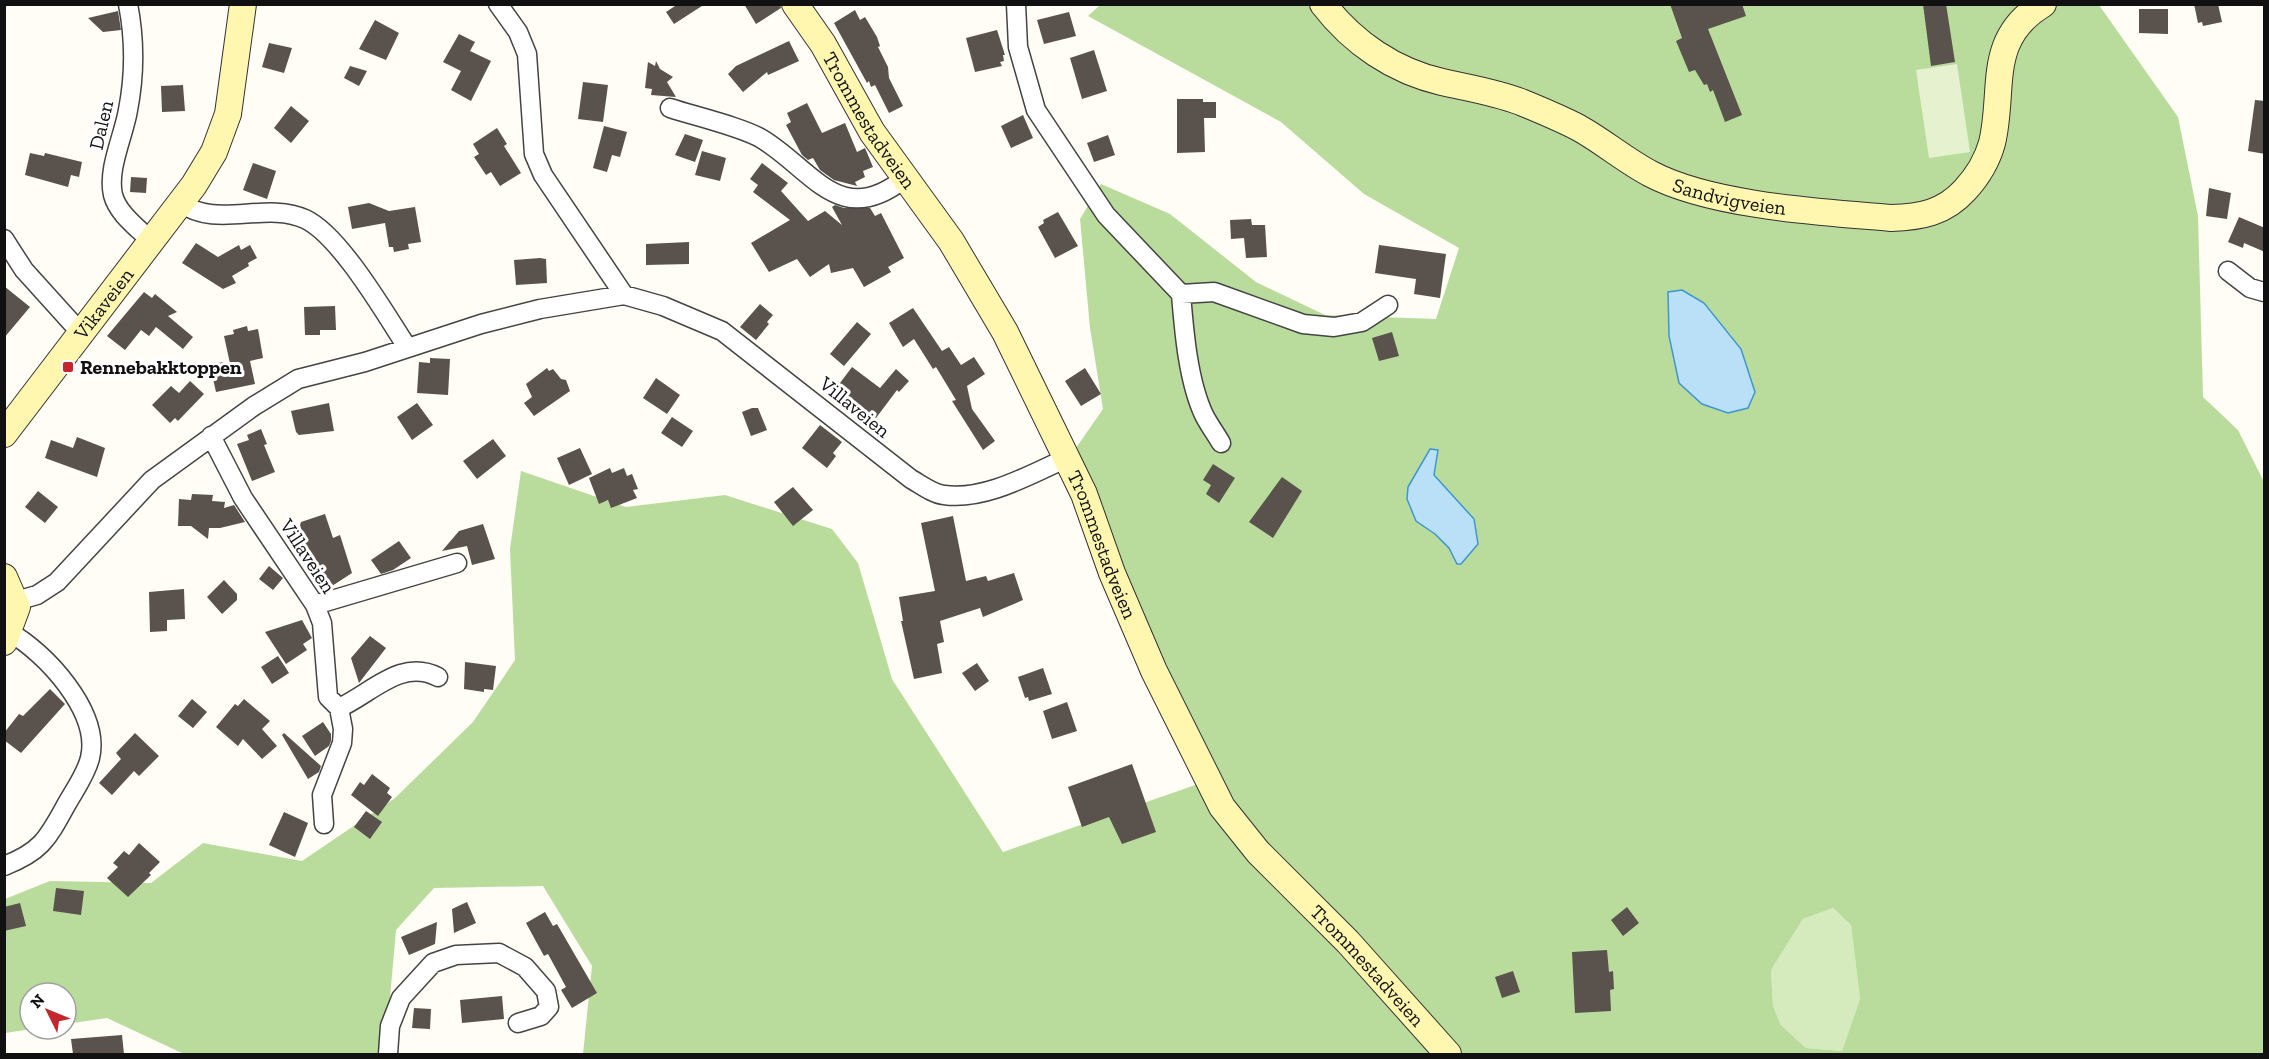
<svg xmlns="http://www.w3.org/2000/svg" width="2269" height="1059" font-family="'Zilla Slab',serif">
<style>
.green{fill:#d5ebbd}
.forest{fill:#b9dc9c;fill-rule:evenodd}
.pitch{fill:#e6f2cf}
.water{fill:#b9e0f7;stroke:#3f96cf;stroke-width:1.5}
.building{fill:#5a524d}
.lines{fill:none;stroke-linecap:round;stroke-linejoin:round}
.street-casing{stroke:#444;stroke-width:21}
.secondary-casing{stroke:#333;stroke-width:28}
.street{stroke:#fff;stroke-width:18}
.secondary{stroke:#fff6b0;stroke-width:26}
.poi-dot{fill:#c4262e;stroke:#fff;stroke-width:2}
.labels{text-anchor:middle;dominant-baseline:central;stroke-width:6;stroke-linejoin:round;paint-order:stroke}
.street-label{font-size:20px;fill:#111;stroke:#fff}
.poi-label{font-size:20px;font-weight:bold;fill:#111;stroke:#fff;text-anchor:start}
</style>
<rect width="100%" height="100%" fill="#fffdf5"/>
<path class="green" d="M1833,908l18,17 9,74 -18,52 -36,-3 -25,-23 -8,-19 -2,-36 32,-51z"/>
<path class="forest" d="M1100,5h999l79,112 20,99 5,181 35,33 26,52v572h-1681l9,-88 -49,-80 -109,2 -38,42 -11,124h-201l-77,-36 -41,6v-31h-36l2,36 -27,4v-134l45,-18 101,2 52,-40 99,18 93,-63 78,-76 42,-62 -5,-111 11,-78 105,36 99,-12 107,34 26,34 34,116 111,173 198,-69 -132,-325 34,-49 -13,-81 -10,-109 21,-35 69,30 86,68 69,33 111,4 23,-71 -95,-54 -83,-72 -193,-106zM1725,330l6,5 17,73 -20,5 -26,-9zM1833,908l18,17 9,74 -18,52 -36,-3 -25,-23 -8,-19 -2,-36 32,-51z"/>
<path class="pitch" d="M1957,64l13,88 -41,6 -13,-88z"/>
<path class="water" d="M1682,290l22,13 37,46 14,43 -7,16 -20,5 -26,-9 -23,-21 -10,-47 -1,-44z
M1430,449l8,1 -4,25 40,44 4,25 -17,20h-4l-8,-16 -14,-14 -19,-13 -9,-22 1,-12z"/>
<path class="building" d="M678,4h27l-31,20 -8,-12z
M744,4h36l1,4 -25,16z
M1670,4h72l4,12 -38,13 34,86 -17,7 -12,-32 -3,2 -3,-8 -3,1 -9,-15 -6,2 -13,-31 6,-3z
M1923,4h23l9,58 -24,4z
M2194,4h24l4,18 -19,4 -1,-4 -4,1z
M2139,9h29v25l-29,-1z
M855,10l5,10 5,-3 12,20 3,9 -2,1 10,20 1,11 14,28 -14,7 -14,-28 -4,2 -2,-6 -2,2 -33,-60z
M118,11l3,19 -18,2 -15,-14z
M1069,12l7,24 -32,8 -7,-24z
M375,20l24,13 -13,27 -27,-11z
M997,30l8,25h-2l1,6 -4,1 2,4 -27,6 -9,-34z
M459,34l16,8 -5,9 21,10 -20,40 -20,-11 10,-19 -18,-9z
M789,41l10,20 -31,14 -1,-3 -24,20 -15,-18 8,-8z
M269,43l23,5 -8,25 -22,-6z
M1094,50l13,41 -25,8 -12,-41z
M656,61l4,8 13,8 -6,5 9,15 -25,-2 1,-6 -7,-1 3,-26 7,4z
M350,66l17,5 -8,15 -15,-8z
M583,82l25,3 -5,37 -25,-3z
M183,85l2,26 -23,1 -1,-26z
M1177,99h26v3h13v16h-12l1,34 -28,1z
M2255,100l10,1v53l-17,-3z
M807,103l15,30 23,-10 12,29 8,-4 8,19 -10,4 2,6 -10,5 2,4 -23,-6 -14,-10 -7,-12 -5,2 -6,-5 -16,-30 5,-3 -4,-9z
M291,106l18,15 -18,22 -17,-15z
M1023,115l10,23 -22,10 -10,-22z
M604,126l23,6 -7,25 -8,-2 -5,17 -14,-4z
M497,128l10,16 -3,2 17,27 -21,13 -9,-14 -5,3 -12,-18 5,-3 -6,-10z
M685,134l18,6 -8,22 -20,-7z
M1108,135l7,20 -21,7 -7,-19z
M702,151l24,7 -6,23 -25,-6z
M30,153l14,3 1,-3 37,9 -3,15 -8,-2 -3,12 -43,-12z
M253,163l23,8 -9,28 -24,-9z
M762,163l26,20 -7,8 27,30 17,-10 17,14 -10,-18 3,-2 9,3h26l5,8 6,-3 23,45 -16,9 3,5 -27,15 -11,-19 -22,5 -2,-9 -19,13 -13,-18 -28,13 -18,-29 39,-23 -37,-28 5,-7 -8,-6z
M131,177l16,1 -1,15 -16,-1z
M2209,188l22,5 -4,26 -21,-3z
M369,203l20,8 26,-4 6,35 -13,2 1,5 -15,3 -1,-5h-4l-4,-24 -33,6 -4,-22z
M1058,212l20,34 -23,12 -17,-31 6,-4 -1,-3z
M2239,217l26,11v24l-21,-9 -1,5 -15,-6z
M1251,219l1,6h13l2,32 -21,1 -2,-20 -13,1 -1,-19z
M689,242v22l-43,1v-21z
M196,243l22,14 21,-12 2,5 9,-5 7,13 -9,5 1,3 -17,10 4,7 -13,6 -41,-26z
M1379,245l67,9 -6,44 -26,-4 2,-15 -41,-6z
M540,258l6,1 1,24 -31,2 -2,-25z
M4,286l26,21 -26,31z
M144,292l8,6 3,-4 22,18 -9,4 25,21 -10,12 -27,-22 -7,9 -8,-6 -16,20 -18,-14z
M760,304l13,11 -6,7 2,2 -13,16 -16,-13z
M335,306l1,24h-16v5h-15l-1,-28z
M913,308l29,43 7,-4 12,18 13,-8 11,17 -18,12 5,23 23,32 -12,9 -31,-49 4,-1 -20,-33 -3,2 -19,-30 -11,8 -14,-24z
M857,322l14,12 -27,32 -14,-12z
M247,326l1,5 10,-2 5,29 -13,3 5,23 -39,8 -6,-27 13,-3 8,6 -7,-32 10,-2 -1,-4z
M1392,332l7,24 -20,5 -7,-23z
M430,358l20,1 -2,36 -31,-2 2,-31 11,1z
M852,367l28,21 16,-19 13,12 -10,11 -2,-2 -21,28 -39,-31z
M547,368l2,3 4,-2 8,10 5,1 4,11 -36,25 -10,-13 8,-6 -6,-13z
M1085,368l16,26 -20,12 -16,-25z
M656,378l24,17 -13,19 -24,-16z
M190,381l14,13 -26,27 -3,-3 -5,5 -18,-18 19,-19 8,7z
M329,403l5,28 -35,4 -3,-3 -5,-21z
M417,403l16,22 -21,15 -15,-23z
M752,408h6l9,22 -16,6 -9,-24z
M672,417l21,14 -11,16 -21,-14z
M820,425l22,17 -9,11 3,3 -9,12 -25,-20z
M261,429l6,15 -3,1 11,27 -23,9 -15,-37 12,-4 -2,-5z
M77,437l28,11 -8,29 -52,-19 6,-18 22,8z
M493,439l13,17 -29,23 -14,-18z
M580,448l12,26 -23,11 -12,-27z
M1213,464l22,14 -16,25 -13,-9 5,-9 -8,-5z
M610,468l2,5 12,-5 3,8 5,-2 6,15 -5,1 4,8 -26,10 -3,-8 -9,4 -10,-26z
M1282,477l20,14 -29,47 -24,-16z
M793,487l20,23 -20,16 -19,-24z
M38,491l20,16 -13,16 -20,-16z
M192,494l21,1 -1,6 13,1 -1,6 10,-3 11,17 -25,6h-11l-1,11 -17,-13h-13l1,-27 12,1z
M325,514l8,24 7,-3 12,38 -20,13 -25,-37 -7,-24 1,-3z
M953,516l13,65 20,-5 2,5 26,-8 9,27 -40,17 -3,-9 -40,13 4,21 -7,2 5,29 -28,6 -13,-58h2l-4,-24 36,-6 -14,-68z
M483,524l12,35 -23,6 -5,-19 -25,5 17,-20z
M399,541l12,17 -18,12 -12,4 -10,-14z
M269,566l14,12 -10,12 -14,-11z
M224,580l13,14v6l-15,14 -15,-17z
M184,589l1,30 -18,1v11l-17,1 -1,-40z
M302,620l10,18 -9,6 4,6 -21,14 -21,-32z
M370,636l16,12 -27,35 -8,-25z
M278,656l11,17 -17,11 -11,-17z
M465,662l31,4 -3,24 -9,-1v3l-20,-3z
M977,663l12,18 -14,10 -13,-18z
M1043,668l9,26 -23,7 -1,-4 -3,1 -7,-21z
M50,689l15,15 -44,49 -17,-13v-7l15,-19 4,2z
M192,699l15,13 -14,16 -15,-12z
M244,699l26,22 -8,8 15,17 -15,13 -19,-20 -5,7 -22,-19 19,-23 3,2z
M1067,702l10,29 -25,8 -9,-28z
M323,722l8,12v7l-2,5 -14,10 -13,-20z
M135,733l24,23 -20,20 -5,-5 -22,24 -13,-12 22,-24 -5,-6z
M284,733l37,33 -2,6 -11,7 -26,-44z
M1132,764l24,68 -34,12 -13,-27 -27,10 -14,-40z
M372,774l18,14 -3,5 5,4 -14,19 -27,-21 9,-13 4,3z
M366,811l16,11 -12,17 -16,-12z
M284,812l24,11 -13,34 -26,-12z
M139,843l21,19 -11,11 2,2 -23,22 -21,-19 11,-11 -5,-4 11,-12 5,4z
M56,888l28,3 -3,24 -28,-4z
M467,902l9,21 -22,10 -2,-24z
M20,903l6,23 -22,5v-24z
M1627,907l12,16 -16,13 -12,-16z
M545,912l8,14 4,-2 40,69 -25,15 -11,-18 5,-3 -18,-33 -4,2 -18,-33z
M437,922l-2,22 -26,11 -8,-18z
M1607,950l2,22 4,-1 1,18 -4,1 1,21 -36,2 -3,-61z
M1513,971l7,21 -18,6 -7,-21z
M502,996l2,23 -42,4 -2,-23z
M414,1008l17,1 -1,20 -18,-1z
M122,1035l2,19h-51l-2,-15z"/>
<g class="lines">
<defs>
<path id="street" d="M128,4c7,36 7,70 0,106 -4,25 -21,59 -15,85 5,19 25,33 38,46
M498,4l20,28 9,22 7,100 9,21 81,120
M1016,4l2,43 18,63 70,105 75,79 33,-2 89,32 31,3 28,-5 26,-17
M670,108c24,8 72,19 92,31 51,31 78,91 143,39
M181,203c35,26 85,-2 124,16 35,16 81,96 102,128
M4,239l20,31 56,62
M2228,271l22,17 14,4
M1181,294c3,37 7,87 23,121 5,10 12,19 17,28
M211,436l32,62 72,107 7,18 6,74 11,11c33,-15 62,-50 99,-31
M16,601l21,-6 20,-13 95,-102 102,-74 44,-27 67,-17 116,-38 59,-15 84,-14 39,11 59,25 189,148c9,5 22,15 33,16 41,6 87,-21 123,-37
M315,605l142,-42
M324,824l-2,-29 20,-52 1,-14 -4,-21
M4,866c36,-14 43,-26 61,-59 8,-15 21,-32 25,-49 11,-46 -45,-106 -81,-126
M388,1054l2,-28 11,-28 32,-35 23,-8 43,-2 26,14 21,24 3,16 -8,9 -23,7"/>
<g id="secondary">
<path id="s1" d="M795,4l28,40 49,88 79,109 54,91 79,162 28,79 42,98 68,136 36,45 90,90 100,112"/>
<path id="s2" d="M1323,4c30,39 71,67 119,78 27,6 53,10 79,20 19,8 39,16 58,26 25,14 47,33 72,46 61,32 171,38 240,44 30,-1 53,-5 74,-28 12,-13 22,-29 27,-47 13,-53 -7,-104 51,-139"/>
<path id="s3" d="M4,434l190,-249 20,-33 14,-38 15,-110"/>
<path d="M4,577l13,30 -13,35"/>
</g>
</defs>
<use href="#street" class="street-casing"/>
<use href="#secondary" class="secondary-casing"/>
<use href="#street" class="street"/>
<use href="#secondary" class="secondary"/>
</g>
<rect class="poi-dot" x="62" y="361" width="12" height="12" rx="3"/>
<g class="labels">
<g class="street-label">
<text stroke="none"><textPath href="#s1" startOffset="138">Trommestadveien</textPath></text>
<text transform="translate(101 125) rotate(-77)">Dalen</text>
<text stroke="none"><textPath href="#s2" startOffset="458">Sandvigveien</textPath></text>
<text stroke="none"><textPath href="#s3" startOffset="164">Vikaveien</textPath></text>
<text transform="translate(855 407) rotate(39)">Villaveien</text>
<text stroke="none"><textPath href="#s1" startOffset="624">Trommestadveien</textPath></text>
<text transform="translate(308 556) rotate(57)">Villaveien</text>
<text stroke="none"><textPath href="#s1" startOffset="1128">Trommestadveien</textPath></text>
</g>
<g class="poi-label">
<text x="80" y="367">Rennebakktoppen</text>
</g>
</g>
<rect width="2269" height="1059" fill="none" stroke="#111111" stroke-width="12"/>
<g transform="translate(48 1011) rotate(313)"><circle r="28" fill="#ffffff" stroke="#a0a0a0" stroke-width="1.5"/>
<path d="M0-4.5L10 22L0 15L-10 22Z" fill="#c4262e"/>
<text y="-9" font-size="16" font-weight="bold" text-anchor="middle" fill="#111111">N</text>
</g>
</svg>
